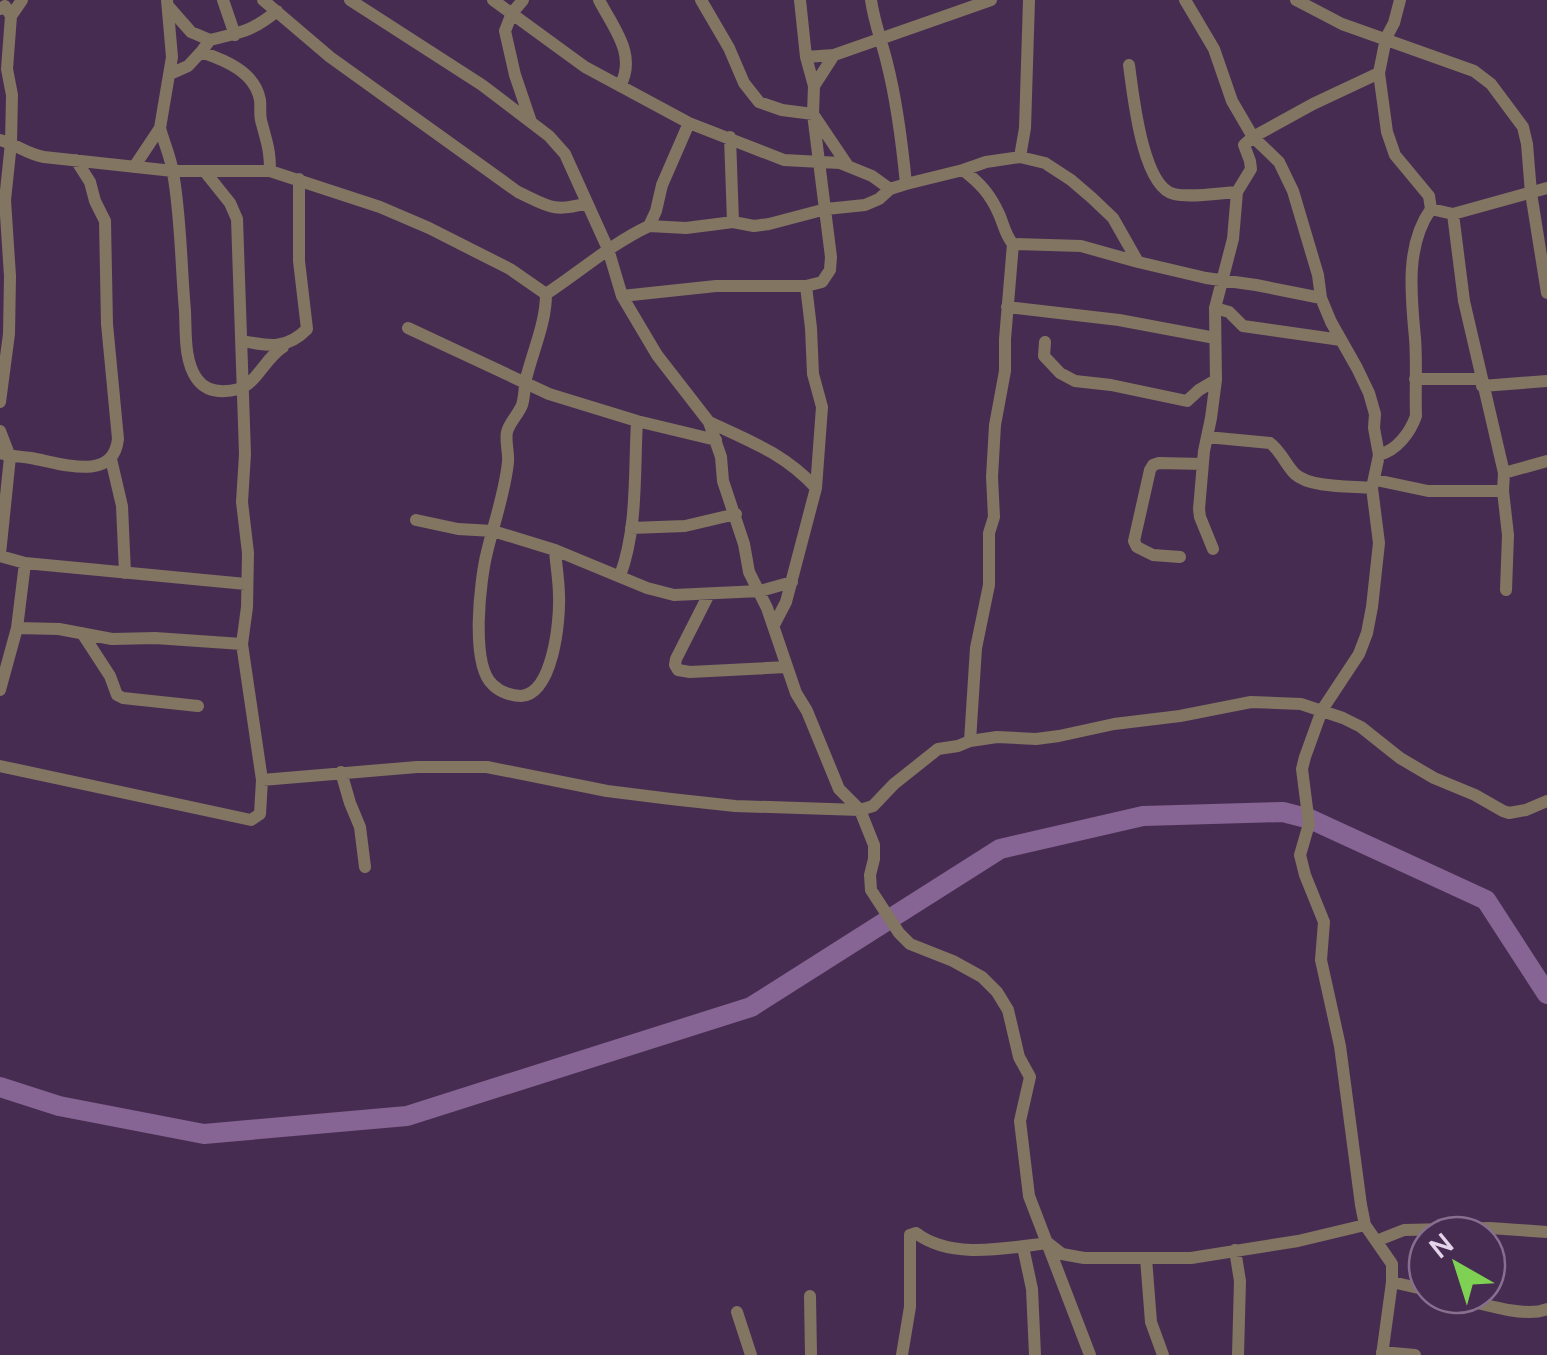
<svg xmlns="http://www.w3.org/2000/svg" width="1547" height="1355" font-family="Manrope,sans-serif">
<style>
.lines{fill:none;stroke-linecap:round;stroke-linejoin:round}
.river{stroke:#866493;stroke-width:20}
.minor{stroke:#827562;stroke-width:12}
</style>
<rect width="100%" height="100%" fill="#472c51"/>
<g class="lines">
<path class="river" d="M0,1087l59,19 145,28 203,-18 344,-109 249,-158 143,-33 140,-4 27,7 176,81 61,94"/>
<path class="minor" d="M223,0l12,35
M263,0l67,57 188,135c30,14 35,21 69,11
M350,0l132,85 67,51 16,18 43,95 14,47 35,59 52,67 12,35 2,24 21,63 5,28 18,36 29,85 11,18 32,78 21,21 14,35v14l-4,16 1,15 28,43 11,11 43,17 29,16 15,15 11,18 11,47 11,20 -10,44 9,75 61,159
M493,0l92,67 104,56 95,37 56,3 32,13 18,13
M523,0l-11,13 -7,18 10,44 16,47
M599,0c15,29 38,55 21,86
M701,0l28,48 15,35 15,19 23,8 31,4 35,52
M871,0c3,22 11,42 16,63 10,39 15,80 19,121
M1185,0l29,49 18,52 21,36 26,25 14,29 25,84 3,23 10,24 26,46 12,25 6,21 -1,14 5,27 -7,33 7,55 -7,64 -5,26 -8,21 -37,56 -17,47 -3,12 7,55 -9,31 5,20 19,47 -3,38 19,86 21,159 4,20 27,39v18l-10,73
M1296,0l46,24 132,47 17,13 32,43 4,17 4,49 16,100
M169,7l22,25 19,8
M0,9l5,-3 6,10 11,-16
M201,52l9,-12c31,-8 41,-8 67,-29
M834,55l157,-55
M806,57l28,-2 -20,31
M1129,65c4,28 13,122 45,129 16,4 45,-1 63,-2
M170,74l18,-8 13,-14c24,8 54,20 59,48 1,8 -1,16 2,24 5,19 8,26 8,47
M689,123l-27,62 -6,26 -7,15 37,2 47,-6 21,4 15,-2 57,-15 39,-4 14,-6 11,-10 16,-5 57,-14 23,-8 34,-5 25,6 26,17 21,18 21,20 25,44 68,16 50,7 65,13
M160,128c4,15 11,30 13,45 8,43 8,94 12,138 1,22 -1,50 12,68 10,14 26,14 42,10 17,-5 27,-32 44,-42
M730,137l3,85
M0,140c16,4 27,14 44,17l129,14h97l110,36 49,21 81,41 36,25
M1020,157l5,-29 4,-128
M134,167l26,-39 12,-71 -5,-57
M963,170c18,14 27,24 36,44 5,11 6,21 14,30l-8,95v32l-10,54 -3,52 2,40 -5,16v52l-13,63 -6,93
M1431,209l22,5 94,-26
M1453,214l11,87 40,172 -1,18 5,44 -2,55
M1013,244l68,2 57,16
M546,294c0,28 -12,54 -19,81 -3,10 -2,21 -5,30 -4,10 -13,18 -15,27 -2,9 2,21 1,30 -3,30 -14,61 -21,90 -7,28 -17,113 6,133 7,7 19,11 28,11 32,-2 39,-75 38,-100 0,-15 -3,-31 -4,-46
M546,294c35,-23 65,-50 103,-68
M622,296l94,-10h90
M1007,307l112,13 96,18
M1215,308l14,4 14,14 98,14
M408,328l141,66 88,27 79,19
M242,341c26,5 45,9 65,-12l-8,-68v-82
M1045,342l-1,14 16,17 15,8 36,4 76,16 12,-11 17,-10
M1415,379h66
M1482,386l65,-5
M0,402l9,-68 1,-58 -5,-76 6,-57 1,-48 -5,-26 4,-53
M709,422c41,19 76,32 107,66
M0,431l10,26 -10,97
M1207,437l63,6c11,8 15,21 25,31 15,14 56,12 77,14
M0,453c11,4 20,3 31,5 29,5 82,25 87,-19l-11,-115 -2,-103 -10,-20 -5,-19 -14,-22
M1379,455c18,-5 31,-22 37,-39 -1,-26 1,-52 -1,-78 -4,-42 -10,-93 16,-129l-2,-13 -34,-41 -8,-23 -8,-59 7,-35 8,-15 6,-23
M111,459l11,47 3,67
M1504,473l43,-12
M1376,480l52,11h75
M416,520l42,9 35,2 62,19 92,38 27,7 86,-4 32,-9
M631,528l54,-2 51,-12
M1213,549l-13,-32 -1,-8 5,-58 7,-33 5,-38 -1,-72 18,-69 4,-47 14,-23 -1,-8 -6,-16 9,-8 60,-33 66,-31
M0,556l25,7 221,21
M1180,557l-27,-2 -16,-8 -3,-6 16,-71 3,-5 6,-2 44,1
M620,576c18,-49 14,-104 17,-155
M709,594l-33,65 -1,6 3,5 12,2 96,-5
M774,625l12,-23 30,-114 6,-81 -9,-33 -2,-46 -5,-42 16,-4 8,-12 1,-13 -18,-143 1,-28 -8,-29 -6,-57
M17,628l42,1 53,10 43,-1 87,6
M82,633l28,43 7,19 6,3 75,8
M0,690l17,-62 8,-65
M0,766l251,54 9,-6 2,-34 -20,-136 5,-37 1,-54 -6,-51 3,-48 -8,-235 -7,-16 -24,-30
M341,772l9,31 10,24 5,40
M262,780l155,-13h70l120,24 64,8 64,7 125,4 13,-4 21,-22 44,-35 20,-3 12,-5 27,-4 39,2 23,-3 55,-12 66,-8 71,-14 50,2 42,14 18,9 39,31 34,20 41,17 28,16 6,2 17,-3 21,-9
M1376,1241l28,-11 86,-2 57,4
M1023,1247l9,42 3,66
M1235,1250l5,31 -2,74
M1146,1258l5,64 12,33
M1392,1282l35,8
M1448,1295c26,6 75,24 99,14
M810,1296l1,59
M737,1312l14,43
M1382,1352l33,3
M902,1355l8,-48v-72l6,-2c35,27 91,15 132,10l14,11 22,4h107l107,-17 67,-16"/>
</g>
<g transform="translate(1457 1265) rotate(321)"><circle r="48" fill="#472c51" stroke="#866f8f" stroke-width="2.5"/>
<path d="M0-8L18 38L0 25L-18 38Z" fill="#7ed153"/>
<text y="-15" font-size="28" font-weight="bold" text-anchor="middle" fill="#e4d3eb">N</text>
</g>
</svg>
